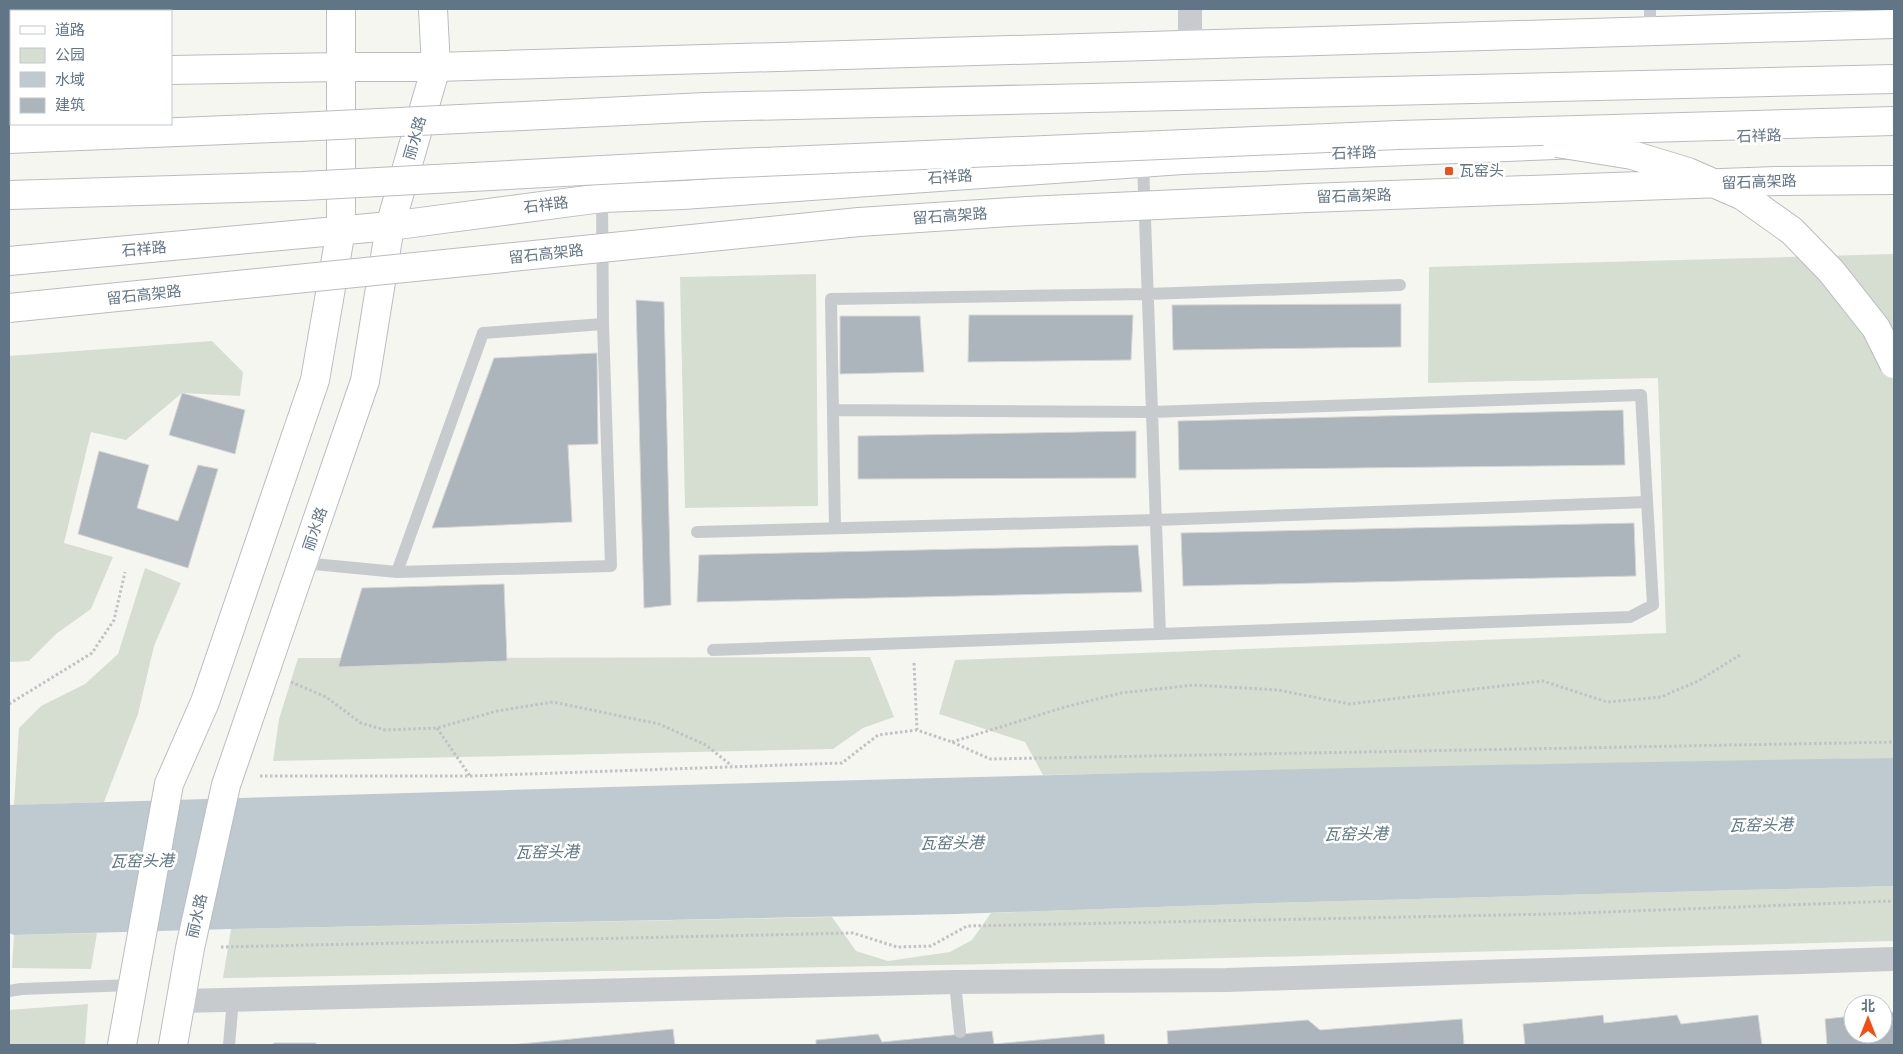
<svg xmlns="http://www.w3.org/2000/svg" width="1903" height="1054" font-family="'DejaVu Sans','Noto Sans SC',sans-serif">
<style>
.green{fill:#d6ded2}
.water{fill:#becacf}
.building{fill:#acb5bb;stroke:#d7d7d4}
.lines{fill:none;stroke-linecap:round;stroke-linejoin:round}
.secondary-casing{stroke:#b9bec3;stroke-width:30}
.primary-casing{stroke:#b8bcc0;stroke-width:30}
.trunk-casing{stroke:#b9bcbf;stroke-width:30}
.path{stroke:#c0c2c4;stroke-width:3;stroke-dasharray:2.5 2.5;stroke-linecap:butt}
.service{stroke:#c8cbce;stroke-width:12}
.minor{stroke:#c8cbce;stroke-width:24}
.secondary{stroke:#fff;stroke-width:28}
.primary{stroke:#fff;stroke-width:28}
.trunk{stroke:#fff;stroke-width:28}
.trunk-bridge-casing{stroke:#b9bcbf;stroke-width:30;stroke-linecap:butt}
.trunk-bridge{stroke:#fff;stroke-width:28}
.poi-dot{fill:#f54e12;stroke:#fff;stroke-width:2}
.labels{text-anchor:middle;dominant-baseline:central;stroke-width:5;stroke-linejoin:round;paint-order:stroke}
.street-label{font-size:15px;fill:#617586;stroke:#fff}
.poi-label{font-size:15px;fill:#617586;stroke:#fff;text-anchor:start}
.water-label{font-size:16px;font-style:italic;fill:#5d7783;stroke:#fff}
</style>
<rect width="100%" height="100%" fill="#f6f6f1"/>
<path class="green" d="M1894,254v504l-851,17 -18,-33 -86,-28 16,-54 711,-27 -8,-255 -230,5 1,-116z
M816,274l2,232 -133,2 -5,-231z
M212,341l31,31 -3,24 -58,-3 -56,47 -35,-8 -27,111 49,14 -22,52 -35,25 -27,27 -20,1v-306z
M145,568l36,15 -27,63 -16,68 -34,88 -90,3 5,-77 22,-22 44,-22 33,-30z
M870,657l24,60 -31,11 -30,21 -560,12 6,-42 19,-61z
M1894,886v55l-902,23 -769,14 8,-49 601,-12 24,34 32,10 62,-9 22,-12 19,-27 278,-10z
M97,933l-6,36 -79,-1 2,-33z
M88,1004l-3,41h-76v-35z"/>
<path class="water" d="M1894,758v128l-625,17 -312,11 -726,15 -217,6 -5,-2v-128c628,-19 1257,-38 1885,-47z"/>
<path class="building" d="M636,300l28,2 7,303 -27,3z
M1401,304v43l-228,3 -1,-45z
M969,315h164l-2,45 -163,2z
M840,316h80l4,56 -84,2z
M597,353l1,91 -30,1 4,77 -140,6 62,-170z
M182,393l63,17 -10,44 -66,-19z
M1623,410l2,55 -446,5 -1,-49z
M1136,431v47l-278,1v-43z
M99,451l50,14 -12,43 41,13 20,-56 20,4 -30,99 -110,-34z
M1634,523l2,53 -453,10 -2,-53z
M1138,545l4,47 -445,10 2,-47z
M504,584l3,77 -169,6 24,-79z
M1894,1012v33h-67l-2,-26 28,-3v18h30v-21z
M1603,1015l1,8 73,-8 4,9 77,-9 4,30h-237l-2,-21z
M1462,1019l2,26h-296l-1,-14 141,-11 12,10z
M673,1029l2,16h-165z
M992,1031l2,13 110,-10 1,11h-289v-5l62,-6 4,8z
M274,1043h42v2h-44z"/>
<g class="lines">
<defs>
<path id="secondary" d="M122,1045l47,-261 36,-82 110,-322 26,-150v-221
M173,1045l17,-97 36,-163 139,-404 25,-155 46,-159 -3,-58"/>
<path id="primary" d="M171,70l169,-3h96l1458,-43
M9,73l2,-1
M9,261l381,-35 212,-28 81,-3 499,-35 399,-16"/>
<path id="trunk" d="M9,139l289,-12"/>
</defs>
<use href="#secondary" class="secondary-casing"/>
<use href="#primary" class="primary-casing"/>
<use href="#trunk" class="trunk-casing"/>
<path class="path" d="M914,663l3,67
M291,682l35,15 35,26 24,7 52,-2 60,-17 56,-9 106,22 47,21 26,21
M9,704l83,-51 22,-33 11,-48
M437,728l33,48
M952,742l113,-35 56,-14 73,-8 84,5 71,14 194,-23 64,21 54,-5 37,-16 42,-26
M260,776h210l372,-13 36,-28 39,-5 35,12 38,17 904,-17
M221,947l632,-14 44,14 34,-1 36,-20 586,-12 341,-13"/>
<path class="service" d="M1650,9v22
M1143,163l17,471
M835,528l-4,-229 317,-5 252,-9
M697,532l459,-12 491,-18
M303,563l94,9 86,-239 120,-9 -1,-126
M397,572l214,-6 -8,-242
M713,650l917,-33 23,-12 -12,-210 -489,17 -319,-2
M955,982l5,50
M9,991l12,-2 112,-4
M229,1045l4,-45"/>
<path class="minor" d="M1190,9v35
M181,1001l774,-19 272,-2 667,-21"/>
<use href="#secondary" class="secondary"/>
<use href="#primary" class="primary"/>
<use href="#trunk" class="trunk"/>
<defs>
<path id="trunk-bridge" d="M298,127l407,-20 1189,-28
M1557,143l75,12 56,17 55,24 49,35 39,40 45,57 18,36
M9,195l294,-9 411,-22 684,-29 496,-14
M9,308l850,-86 168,-11 282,-13 467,-17 118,-1"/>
</defs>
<use href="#trunk-bridge" class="trunk-bridge-casing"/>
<use href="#trunk-bridge" class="trunk-bridge"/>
</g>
<rect class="poi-dot" x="1444" y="166" width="10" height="10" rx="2.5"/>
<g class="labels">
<g class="street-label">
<text transform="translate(1759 136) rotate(-2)">石祥路</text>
<text transform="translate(415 138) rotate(-74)">丽水路</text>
<text transform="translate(1354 153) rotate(-2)">石祥路</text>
<text transform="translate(950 177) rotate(-4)">石祥路</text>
<text transform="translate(1759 182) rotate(-2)">留石高架路</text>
<text transform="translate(1354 196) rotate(-2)">留石高架路</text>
<text transform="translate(546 205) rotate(-7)">石祥路</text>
<text transform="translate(950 216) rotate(-4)">留石高架路</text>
<text transform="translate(144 249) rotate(-5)">石祥路</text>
<text transform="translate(546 254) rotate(-6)">留石高架路</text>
<text transform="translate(144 295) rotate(-6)">留石高架路</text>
<text transform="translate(315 529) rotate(-71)">丽水路</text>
<text transform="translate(197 916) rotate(-77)">丽水路</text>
</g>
<g class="poi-label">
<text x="1459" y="171">瓦窑头</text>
</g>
<g class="water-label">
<text transform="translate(1761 825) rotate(-1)">瓦窑头港</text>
<text transform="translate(1356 834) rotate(-1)">瓦窑头港</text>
<text transform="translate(952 843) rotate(-1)">瓦窑头港</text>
<text transform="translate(547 852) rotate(-1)">瓦窑头港</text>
<text transform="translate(142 861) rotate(-1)">瓦窑头港</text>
</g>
</g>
<rect width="1903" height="1054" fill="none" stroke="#617586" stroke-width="20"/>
<rect x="10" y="10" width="162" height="115" fill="#ffffff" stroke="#c0c8cf"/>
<rect x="20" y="26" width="25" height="8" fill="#ffffff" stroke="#c0c8cf"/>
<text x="55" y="35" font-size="15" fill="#617586">道路</text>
<rect x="20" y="48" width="25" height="15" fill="#d6ded2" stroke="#c0c8cf"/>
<text x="55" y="60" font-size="15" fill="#617586">公园</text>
<rect x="20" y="72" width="25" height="15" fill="#becacf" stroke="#c0c8cf"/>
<text x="55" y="85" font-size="15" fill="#617586">水域</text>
<rect x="20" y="98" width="25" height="15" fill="#acb5bb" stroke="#c0c8cf"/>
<text x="55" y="110" font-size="15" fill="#617586">建筑</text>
<g transform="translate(1868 1019)"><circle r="24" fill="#ffffff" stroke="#c0c8cf"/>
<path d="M0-4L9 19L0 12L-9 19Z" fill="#f54e12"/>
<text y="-8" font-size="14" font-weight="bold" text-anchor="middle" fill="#617586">北</text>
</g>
</svg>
